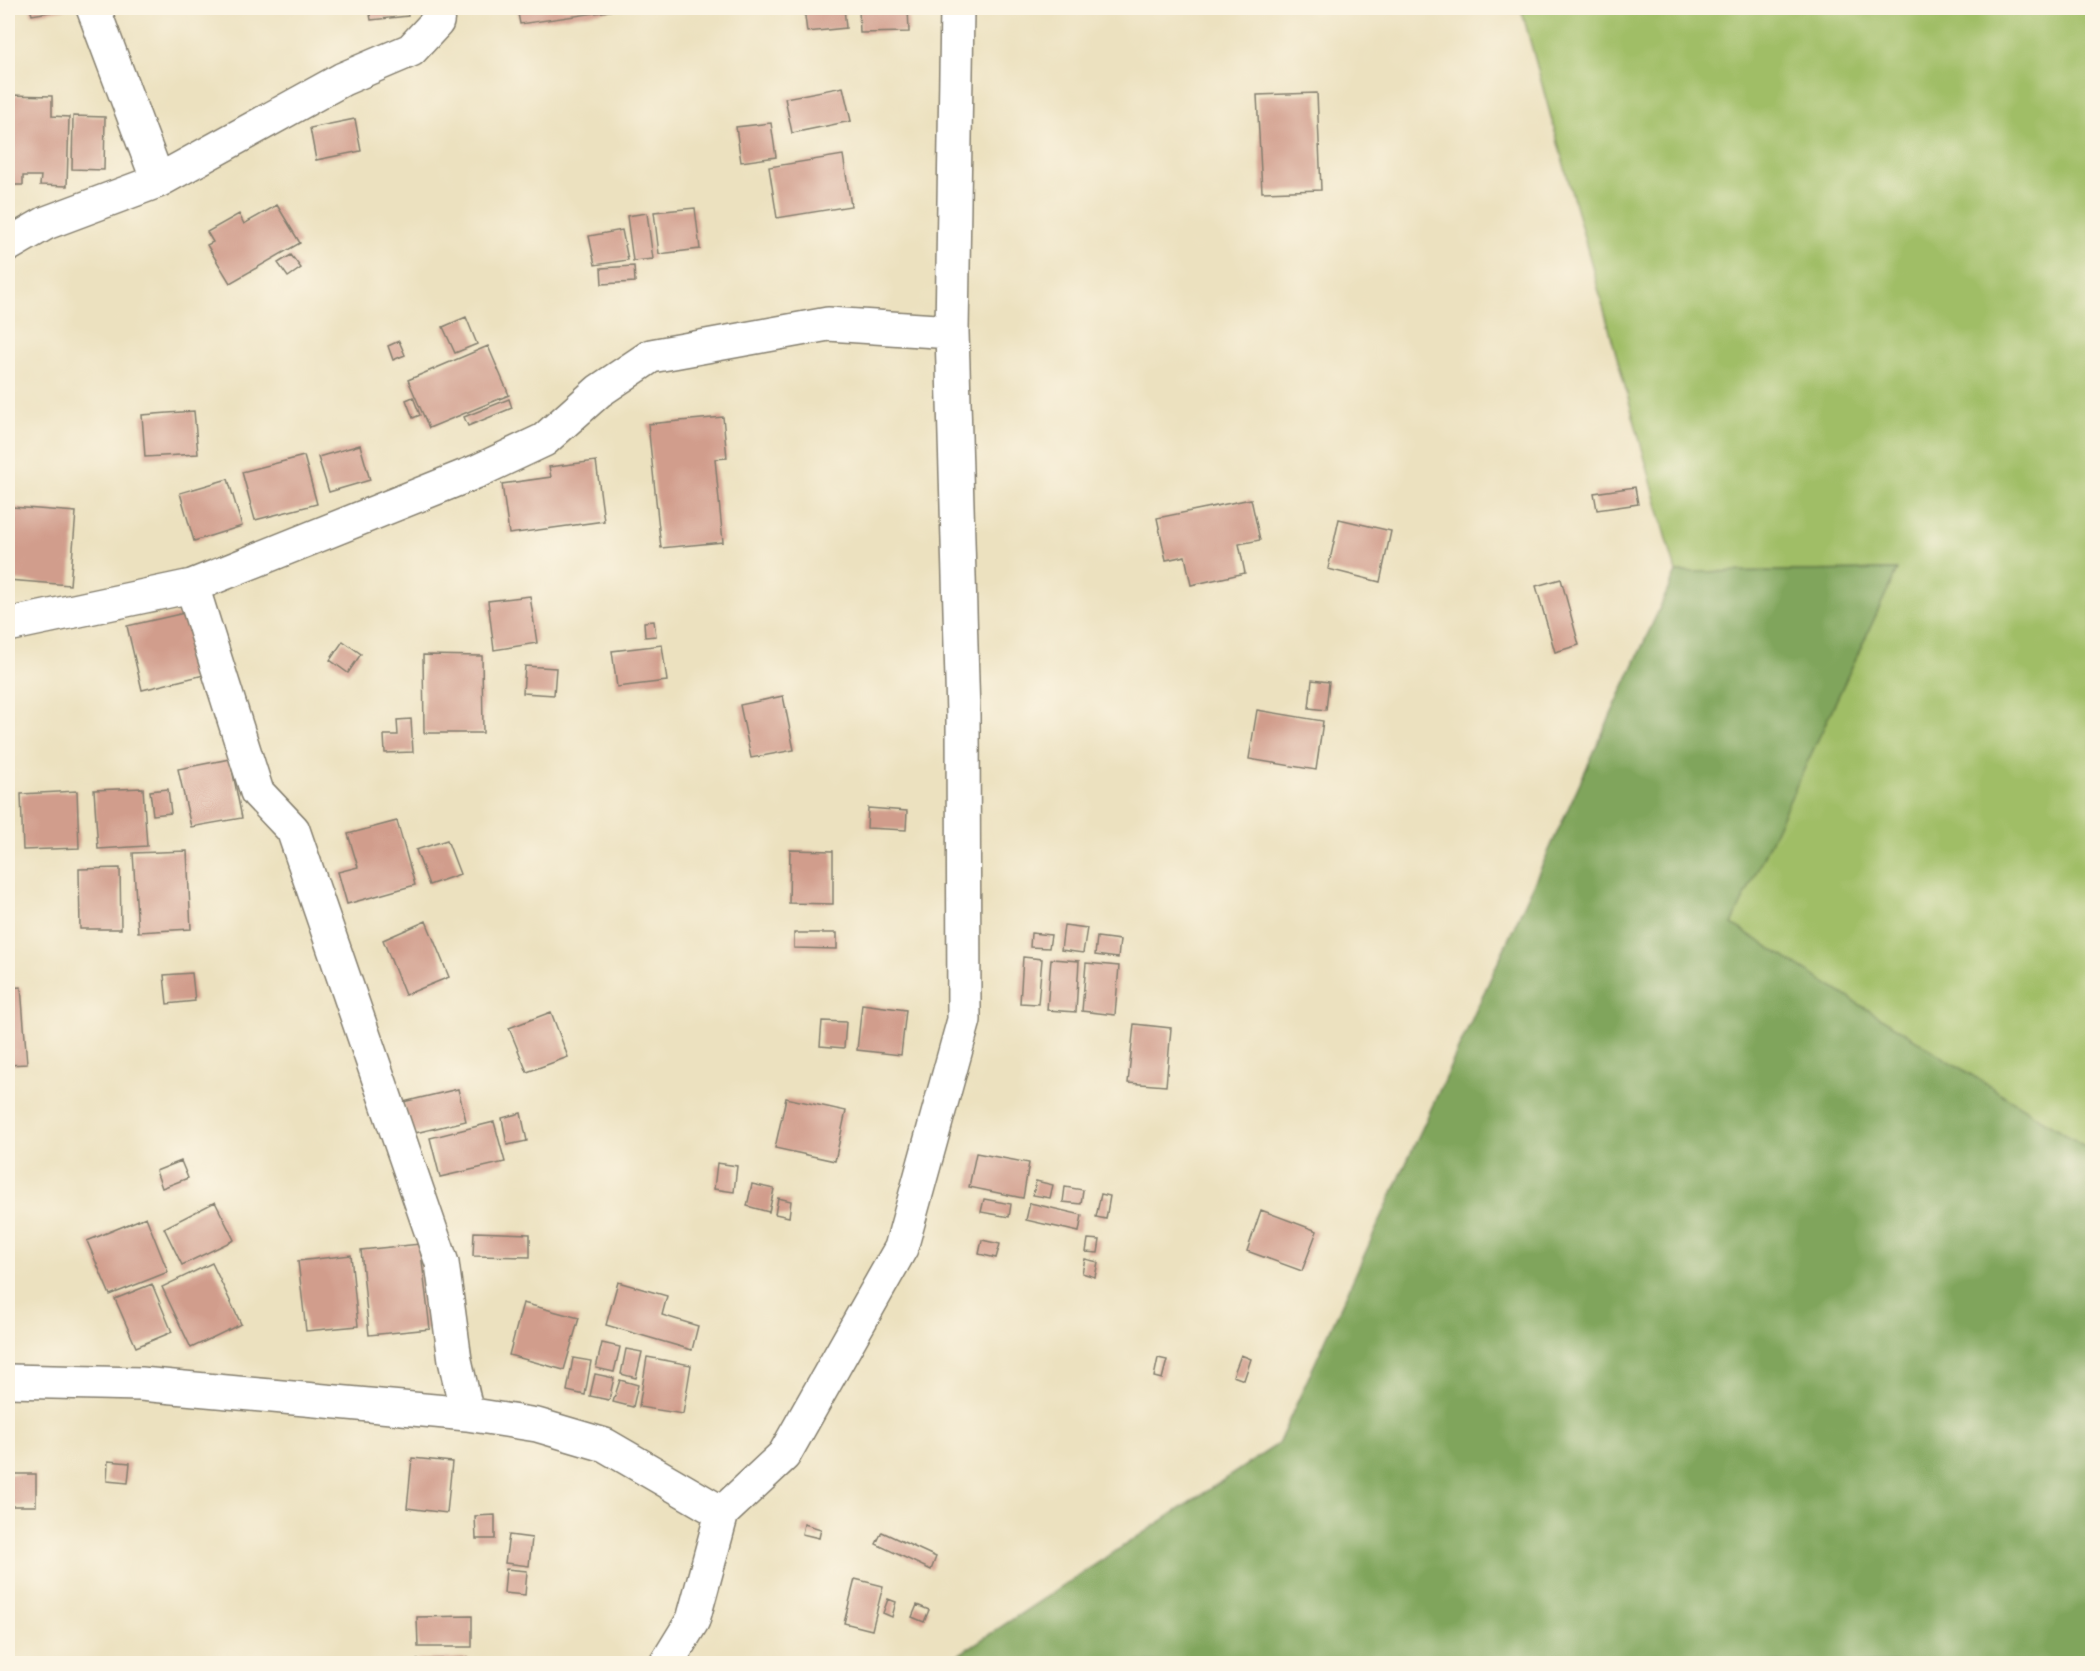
<svg xmlns="http://www.w3.org/2000/svg" width="2100" height="1671" font-family="'IM FELL Double Pica',serif">
<style>
.green{fill:#a0be66;stroke:#5e6d41;stroke-width:1.5}
.forest{fill:#80a55b;stroke:#4e603c;stroke-width:1.5}
.building{fill:#d19d8c}
.lines{fill:none;stroke-linecap:round;stroke-linejoin:round}
.street-casing{stroke:#847e6e;stroke-width:36}
.street{stroke:#fff;stroke-width:33}
</style>
<rect width="100%" height="100%" fill="#fcf5e5"/>
<filter id="ink" filterUnits="userSpaceOnUse"><feTurbulence type="fractalNoise" baseFrequency=".0167" numOctaves="2"/><feDisplacementMap in="SourceGraphic" scale="12" xChannelSelector="R" yChannelSelector="G"/><feConvolveMatrix kernelMatrix="1 2 1 2 8 2 1 2 1" color-interpolation-filters="sRGB"/></filter>
<filter id="wash" filterUnits="userSpaceOnUse"><feTurbulence type="fractalNoise" baseFrequency=".008" numOctaves="4" result="noise"/><feDisplacementMap in="SourceGraphic" scale="24" xChannelSelector="R" yChannelSelector="G"/><feGaussianBlur stdDeviation="1.35" result="paint"/><feColorMatrix in="noise" values="0 0 0 0 0 0 0 0 0 0 0 0 0 0 0 0 0 1.4 0 .05"/><feComposite in="paint" operator="in"/></filter>
<g filter="url(#wash)">
<rect width="100%" height="100%" fill="#ece1bf"/>
<path class="green" d="M1521,8h571v1143l-361,-227 166,-354 -221,2z"/>
<path class="forest" d="M1897,570l-165,354 360,227v512h-1146l332,-219 398,-872z"/>
<g id="blocks">
<path class="building" d="M30,8h36v1l-34,6z
M369,8h38l1,8 -37,4z
M517,8h92l1,3 -90,13z
M804,8h40l2,20 -39,4z
M859,8h49l1,24 -49,1z
M843,87l8,34 -59,12 -7,-35z
M1317,93l4,97 -59,2 -5,-97z
M8,95l44,1v20l17,1 -2,69 -27,-1 1,-9h-18v9h-15z
M73,116l32,1 -1,53 -32,-1z
M355,119l6,32 -45,9 -6,-32z
M771,123l5,34 -35,5 -5,-35z
M843,155l8,51 -74,12 -8,-51z
M277,205l23,38 -70,40 -23,-38 6,-3 -6,-10 32,-18 5,10z
M695,208l5,41 -41,5 -5,-42z
M647,213l6,46 -20,2 -6,-45z
M622,230l6,30 -33,5 -6,-29z
M291,255l10,13 -13,9 -10,-14z
M634,266l1,16 -33,2 -1,-16z
M466,317l11,27 -22,9 -12,-26z
M399,341l6,14 -12,5 -5,-14z
M488,346l21,49 -80,33 -21,-48z
M413,397l7,18 -7,3 -7,-18z
M509,399l3,9 -44,18 -4,-9z
M194,411l4,43 -53,3 -3,-42z
M723,417l4,41 -12,1 8,83 -62,6 -13,-124z
M360,445l10,35 -41,12 -11,-35z
M304,456l13,48 -62,16 -13,-48z
M596,461l8,60 -95,13 -7,-50 49,-7 -2,-10z
M228,479l14,47 -48,15 -14,-48z
M1635,487l3,17 -41,6 -3,-17z
M1251,499l9,41 -21,4 6,29 -54,12 -6,-29 -19,4 -9,-42z
M12,507l64,5 -6,73 -62,-5z
M1339,519l52,12 -11,51 -52,-13z
M1561,579l18,66 -24,7 -19,-66z
M530,596l7,47 -43,7 -6,-49z
M189,612l15,63 -62,15 -15,-64z
M654,621l2,15 -11,1 -1,-15z
M343,641l18,13 -13,19 -18,-13z
M662,645l5,36 -50,6 -5,-36z
M423,655l59,1 1,77h-59z
M525,666l31,2 -2,27 -31,-2z
M1312,680l17,2 -3,28 -17,-2z
M783,696l11,54 -43,8 -11,-53z
M1257,710l66,11 -7,49 -67,-11z
M411,719l2,33 -28,1 -1,-18h14l-1,-15z
M230,759l12,59 -51,9 -13,-58z
M143,788l4,58 -49,3 -4,-59z
M168,789l3,24 -18,2 -3,-24z
M77,791l2,57 -56,2 -2,-56z
M868,808l39,3 -1,19 -39,-2z
M397,821l18,64 -68,19 -9,-32 20,-5 -10,-33z
M447,840l13,34 -31,11 -13,-35z
M790,850l43,1v53l-44,-1z
M187,851l4,78 -53,3 -5,-79z
M120,868l1,61h-41l-1,-60z
M426,921l23,56 -44,18 -22,-55z
M1064,925l23,3 -4,25 -22,-3z
M794,933h43v16l-43,-1z
M1031,933l20,2 -2,13 -19,-1z
M1097,937l23,3 -2,18 -23,-3z
M1023,957l19,2 -4,45 -18,-1z
M1051,959l28,2 -3,51 -29,-2z
M1086,963l33,3 -4,49 -33,-4z
M192,973l3,28 -28,3 -3,-29z
M21,987l6,77 -19,1v-77z
M862,1004l44,6 -5,45 -44,-5z
M551,1012l17,45 -41,15 -18,-44z
M822,1021l24,1 -2,26 -24,-2z
M1134,1024l37,4 -5,58 -38,-3z
M458,1089l8,32 -55,13 -8,-32z
M786,1098l60,13 -11,50 -60,-13z
M521,1113l6,28 -20,4 -5,-27z
M494,1122l11,40 -65,15 -10,-39z
M976,1153l53,10 -6,35 -54,-11z
M181,1161l7,17 -26,10 -6,-17z
M717,1163l20,3 -3,26 -20,-3z
M1036,1181l17,4 -3,13 -17,-3z
M752,1184l22,5 -5,23 -22,-6z
M1065,1187l18,3 -2,14 -18,-2z
M1101,1194l9,2 -4,23 -10,-2z
M778,1198l13,3 -2,16 -14,-3z
M984,1199l27,5 -2,13 -28,-5z
M215,1202l19,38 -52,25 -18,-37z
M1030,1203l52,12 -3,17 -53,-12z
M1261,1210l56,21 -15,40 -55,-20z
M146,1217l22,55 -58,23 -23,-54z
M474,1232l56,2v23l-57,-1z
M1088,1239l12,1 -2,13 -12,-1z
M982,1240l18,4 -4,14 -17,-4z
M420,1244l10,85 -61,6 -8,-85z
M351,1255l7,71 -52,5 -8,-70z
M1085,1259l13,3 -3,15 -13,-4z
M212,1263l29,61 -50,24 -29,-61z
M618,1282l49,14 -5,19 36,11 -6,24 -86,-25z
M152,1284l20,48 -36,15 -21,-48z
M523,1303l56,15 -15,52 -55,-15z
M602,1343l18,4 -6,25 -18,-4z
M626,1349l16,3 -6,26 -15,-4z
M1241,1355l10,4 -7,21 -11,-4z
M647,1357l44,8 -8,49 -44,-7z
M573,1358l18,3 -6,34 -18,-4z
M1158,1358l9,2 -5,19 -8,-2z
M595,1374l19,4 -5,22 -19,-4z
M620,1380l18,5 -5,22 -20,-5z
M412,1458l40,4 -5,51 -40,-5z
M108,1461l22,2 -2,20 -21,-2z
M8,1474h28v32h-28z
M495,1515v24h-19l-1,-23z
M804,1524l17,5 -2,9 -17,-4z
M882,1532l54,25 -5,13 -55,-26z
M509,1535l23,3 -3,28 -24,-3z
M506,1569l21,2 -2,24 -21,-2z
M855,1579l28,7 -11,44 -28,-7z
M888,1599l8,3 -4,15 -9,-4z
M917,1605l12,5 -5,12 -12,-5z
M472,1616v31h-54l-1,-30z
M468,1658v6h-51v-4z"/>
</g>
</g>
<g filter="url(#ink)">
<use href="#blocks" fill-opacity="0" stroke="#847e6e" stroke-width="1.5"/>
<g class="lines">
<defs>
<path id="street" d="M93,8l65,173
M8,245l38,-22 112,-42 185,-102 68,-29 26,-28 2,-14
M192,586l65,206 36,38 149,433 13,97 12,54
M8,625l184,-39 286,-115 66,-31 55,-49 52,-35 177,-32 124,8
M8,1381l133,3 326,30 70,11 68,20 117,68
M666,1664l27,-44 29,-107 62,-58 117,-207 63,-228 -1,-305 -11,-383 5,-324"/>
</defs>
<use href="#street" class="street-casing"/>
<use href="#street" class="street"/>
</g>
</g>
<rect width="2100" height="1671" fill="none" stroke="#fcf5e5" stroke-width="30"/>
</svg>
